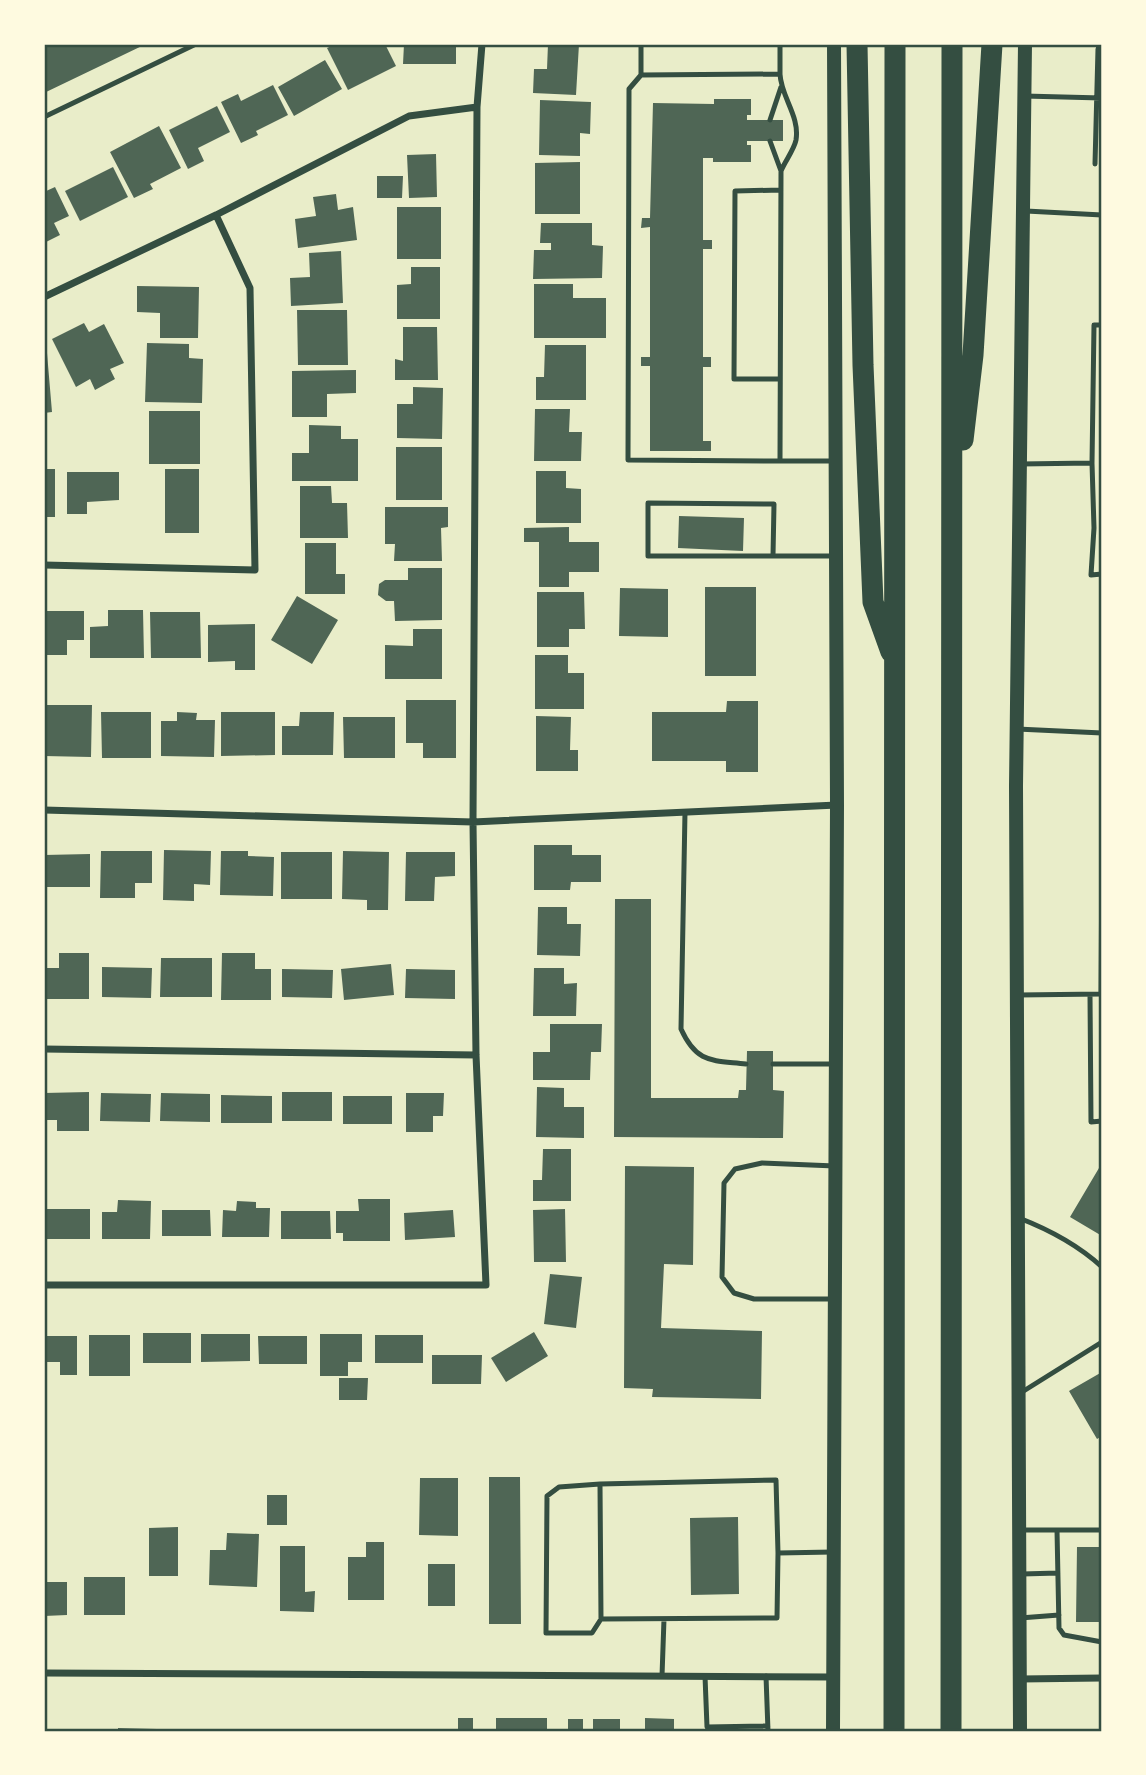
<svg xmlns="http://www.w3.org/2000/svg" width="1146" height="1775" font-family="'PT Sans Narrow',sans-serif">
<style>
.building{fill:#4f6655}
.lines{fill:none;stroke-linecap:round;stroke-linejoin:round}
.service{stroke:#344e41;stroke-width:5}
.minor{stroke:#344e41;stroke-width:7}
.secondary{stroke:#344e41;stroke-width:14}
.motorway{stroke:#344e41;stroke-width:21}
.neatline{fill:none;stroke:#344e41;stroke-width:2.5}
</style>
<rect width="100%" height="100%" fill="#e9edc9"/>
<path class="building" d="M44,44h102l-102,49z
M336,44h13l1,2 4,-2h31l11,22 -48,24 -21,-42z
M404,44h52v20h-53z
M548,44h31l-3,51 -43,-2 1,-24h13z
M325,60l17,29 -48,27 -16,-29z
M273,85l15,30 -32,16 2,4 -17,8 -20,-41 17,-8 3,7z
M714,99h37v16h-4v5h36v21h-36v4h4v17h-38v-4h-10v82h9v9h-9v108h8v10h-8v74h8v10h-61v-85h-9v-9h9v-130l-9,1 1,-10h8l3,-115 61,1z
M540,100l51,2 -1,32 -10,-1v23l-41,-1z
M217,106l13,26 -32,16 6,13 -16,8 -19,-39z
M159,126l22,42 -31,16 3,5 -19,9 -24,-46z
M436,154l1,43 -28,1 -2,-43z
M580,162v52h-45v-51z
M113,167l15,30 -48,24 -15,-30z
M377,176h26l-1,22h-25z
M55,187l14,29 -15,7 6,12 -16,8v-51z
M336,194l2,16 15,-3 4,33 -59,8 -3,-29 21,-3 -3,-19z
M397,207h44v52h-44z
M541,223h51v22l11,1 -1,32 -69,1 1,-29h17v-7h-11z
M341,251l2,52 -52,3 -1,-28 20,-1 -1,-24z
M411,267h29v52h-43v-34l14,-1z
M534,284h39v14h33v40h-72z
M137,286l62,1 -1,51h-38v-25l-23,-1z
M297,310h50l1,55h-50z
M84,323l5,9 15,-8 20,39 -14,6 5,10 -20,11 -5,-11 -14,8 -24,-48z
M403,327h34l1,53h-43v-21l8,2z
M147,343l42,1v14l14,1 -1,44 -57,-1z
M545,345h41v55h-50v-23h8z
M47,353l5,59 -8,1v-59z
M356,370v23l-29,1v23h-35v-46z
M413,387l30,1 -1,51 -45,-1v-34h16z
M535,409h35l-1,23h13l-1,29h-47z
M149,411h51v53h-51z
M309,425l32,1v13h17v42h-66v-28h17z
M396,447h46v53h-46z
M44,469h11v48h-11z
M165,469h34v64h-34z
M536,471h30v17l15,1v34h-45z
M67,472h52v28l-32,2v12h-20z
M300,486h31l1,17h15l1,35h-48z
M385,507h63v20l-7,1 1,33h-48l1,-17h-10z
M679,516l65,2 -1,33 -65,-3z
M569,527v15h30v30h-30v15h-30v-45h-15v-14z
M305,543h31v31h9v20h-40z
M408,568h34v52l-47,1 -1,-20h-8l-8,-6 1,-11 6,-4h23z
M705,587h51v89h-51z
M620,588l48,1v48l-49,-1z
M537,592h47l1,37h-16v18h-32z
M297,596l41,24 -26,44 -41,-24z
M108,610h35l1,48h-54v-31l18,-1z
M44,611h40v29h-17v15h-23z
M150,612h50l1,46h-50z
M255,624v46h-20v-9l-27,1v-37z
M413,629h29v50h-57v-34l28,1z
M535,655h33v18h16v36h-49z
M406,700h50v58h-33v-15h-17z
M727,701h31v71h-32v-11h-74v-49h74z
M44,705h48l-1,52 -47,-1z
M101,712h50v46h-49z
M177,712l20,1 -1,7h19l-1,37 -53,-1v-35h16z
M221,712h54v43l-54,1z
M300,712h34l-1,43h-51v-29h17z
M536,716l35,1 -1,33h8v21h-42z
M343,717h52v41h-51z
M534,845h38v10h29v27h-30l-1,8h-36z
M164,850l47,1 -1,34 -16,-1v17l-31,-1z
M101,851h51v32h-17v15h-35z
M221,851h27v5l26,1 -1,39 -53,-1z
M343,851l46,1 -1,58h-21v-10l-25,-1z
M281,852h51v47h-51z
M406,852h49v24l-20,1 -1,24h-29z
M90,854v33h-45l-1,-32z
M615,899h36v199h87l1,-8h7l1,-39h26v39l11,1 -1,47 -169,-1z
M538,907h29v17h14l-1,32 -43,-1z
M59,953h30v46h-45v-31h15z
M222,953h33v16h16v31h-50z
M161,958h51v39h-52z
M391,964l3,31 -50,5 -3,-31z
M102,967l50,1 -1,30 -49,-1z
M534,968h30v16l13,-1 -1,33h-43z
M282,969l51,1 -1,28 -50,-1z
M406,969l49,1v29l-50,-1z
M550,1024h52l-1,28h-10l-1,28h-57v-28h17z
M537,1087l27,1v19h20v31l-48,-1z
M89,1092v39h-32v-11h-13v-27z
M282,1092h50v29h-50z
M101,1093l50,1 -1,28 -50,-1z
M161,1093l49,1v28l-50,-1z
M406,1093h38l-1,23h-10v16h-27z
M221,1095l51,1v27h-51z
M343,1096h49v28h-49z
M543,1149h28v52h-38v-21h9z
M625,1166l69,1 -1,98 -29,-1 -3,64 101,3 -1,68 -109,-2 1,-8 -29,-1z
M1099,1168l3,2v66l-32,-19z
M358,1199h32v42h-47v-8h-7v-22h23z
M118,1200l33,1 -1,38h-48v-27h15z
M237,1201l19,1v6h14l-1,29h-47l1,-27 13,1z
M44,1209h46v30h-46z
M565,1209l1,53h-32l-1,-52z
M162,1210h48l1,26h-49z
M453,1210l2,27 -50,3 -1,-27z
M281,1211h49l1,28h-50z
M550,1274l32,3 -6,51 -32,-4z
M534,1332l14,24 -42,26 -15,-24z
M143,1333h48v30h-48z
M201,1334h49v27l-49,1z
M320,1334h42v28h-14v14h-28z
M89,1335h41v41h-41z
M375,1335h48v28h-48z
M44,1336h33v39h-17v-13h-16z
M258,1336h49v28h-48z
M432,1355h50l-1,29h-49z
M1102,1372v64l-5,3 -28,-48z
M339,1378h29l-1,22h-28z
M489,1477h31l1,147h-32z
M420,1478h38v58l-39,-1z
M267,1495h20v30h-20z
M738,1517l1,77 -48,1 -1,-77z
M178,1527v49h-29v-48z
M227,1533l32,1 -2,53 -48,-2 1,-35h16z
M366,1542h18v58h-36v-43h18z
M280,1546h25v46l10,-1 -1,21 -34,-1z
M1077,1547h25v75h-26z
M428,1564h27v42h-27z
M84,1577h41v38h-41z
M44,1582h23v33l-23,1z
M458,1718h15v13h-15z
M496,1718h51v13h-51z
M645,1718l29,1v12h-29z
M568,1719h15v12h-15z
M593,1719h27v12h-27z
M118,1728l39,1v2h-39z"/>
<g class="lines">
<path class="service" d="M641,44v31l139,-1v-30
M641,75l-12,14 -1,371 152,1
M1024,96l78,2
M44,117l152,-73
M770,120l11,-33
M770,141l11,30c4,-10 13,-21 15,-31 4,-24 -15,-43 -16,-66
M1095,164l3,-115
M781,171l-1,290h54
M1026,211l76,4
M1102,325h-8l-2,138 2,65 -3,47 11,-1
M780,379h-46l1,-188 46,-1
M1020,464l72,-1
M773,556l1,-52 -126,-1v53c62,0 125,0 188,0
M1102,633v66
M1017,729l85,4
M685,812l-4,217c16,35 31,31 65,35
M1101,994l1,-145
M1018,995l84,-1
M1090,995l1,127 11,-1
M773,1064h62
M1019,1218c31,12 58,26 83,49
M834,1299h-80l-20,-6 -12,-16 2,-94 11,-14 27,-6 73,3
M1022,1392l80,-50
M600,1484l1,135 -9,14h-46l1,-137 12,-9 41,-3 176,-4 2,73 55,-1
M1020,1530h82
M1057,1530l2,98 5,7 38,7
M1022,1574l36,-1
M1020,1618l39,-3
M601,1619l176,-1 1,-65
M662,1676l2,-57
M705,1676l2,51 61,-1
M766,1676l2,55"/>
<path class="minor" d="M44,297l172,-82 193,-99 68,-9
M44,565l211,5 -5,-282 -34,-73
M44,810l429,12 364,-17
M44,1049l432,6
M44,1285h442l-10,-230 -3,-233 4,-715 5,-63
M44,1673l789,4
M1020,1679l82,-1"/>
<path class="secondary" d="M833,1731l4,-926 -3,-761
M1020,1731l-4,-945 9,-742"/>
<path class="motorway" d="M857,44l6,321 10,237 18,50
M963,440l10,-85 19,-311
M894,1731l1,-1687
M951,1731l1,-1687"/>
</g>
<rect width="1146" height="1775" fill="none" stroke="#fefae0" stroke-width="91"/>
<rect x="46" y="46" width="1054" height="1684" class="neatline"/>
</svg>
